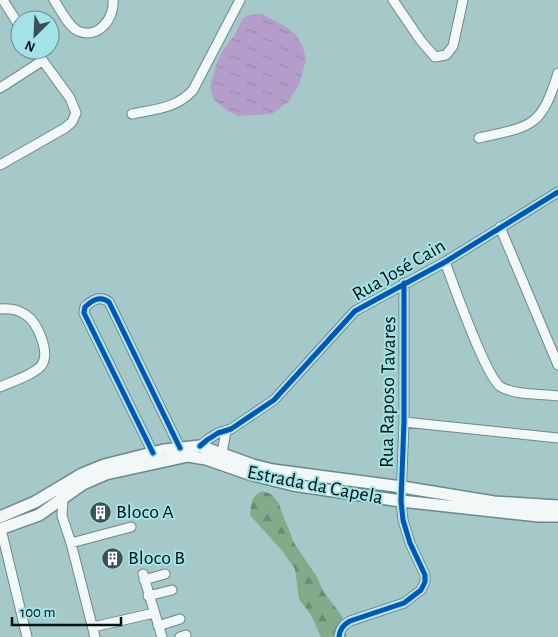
<svg xmlns="http://www.w3.org/2000/svg" width="558" height="637" font-family="'Alegreya Sans',sans-serif">
<style>
.forest{fill:url(#forest-firs)}
.water{fill:url(#water-ripples)}
.lines{fill:none;stroke-linecap:round;stroke-linejoin:round}
.street-casing{stroke:#6c898a;stroke-width:11}
.secondary-casing{stroke:#6c898a;stroke-width:14}
.street{stroke:#f2f7f7;stroke-width:9}
.secondary{stroke:#f2f7f7;stroke-width:11}
.cycleway-casing{stroke:#a3e3e5;stroke-width:8}
.cycleway{stroke:#0057b8;stroke-width:5}
.labels{text-anchor:middle;dominant-baseline:central;stroke-width:4;stroke-linejoin:round;paint-order:stroke}
.street-label{font-size:20px;fill:#001213;stroke:#a3e3e5}
.poi-label{font-size:20px;fill:#001213;stroke:#a3e3e5;text-anchor:start}
</style>
<defs>
<pattern id="forest-firs" width="22" height="20" patternUnits="userSpaceOnUse" patternTransform="scale(1.25)"><rect width="22" height="20" fill="#82ac89"/><path d="M5 1l3.5 6h-7zM16 11l3.5 6h-7z" fill="#688b6f"/></pattern>
<pattern id="water-ripples" width="26" height="14" patternUnits="userSpaceOnUse" patternTransform="scale(1.25)"><rect width="26" height="14" fill="#b49dca"/><path d="M2 4q2-2 4 0t4 0M15 11q2-2 4 0t4 0" fill="none" stroke="#9986ad"/></pattern>
</defs>
<rect width="100%" height="100%" fill="#a5c8c9"/>
<path class="forest" d="M262,491l9,3 7,8 16,41 23,34 6,14 19,25 5,21h-26l-10,-22 -12,-16 -4,-30 -12,-17 -33,-37c1,-11 1,-19 12,-24z"/>
<path class="water" d="M262,14l24,13 10,8 7,12 3,13 -7,25 -11,17 -16,12 -34,2 -13,-7 -11,-9 -4,-13 6,-22 6,-13 12,-16 9,-18 6,-3z"/>
<g class="lines">
<defs>
<path id="street" d="M3,0l17,27
M54,0c6,9 14,26 24,31 20,9 37,-13 35,-31
M393,0l28,41 14,16 11,-2 7,-9 10,-46
M0,88l42,-27
M132,114c23,-5 44,-5 61,-24l47,-90
M479,138c53,-12 62,-10 79,-65
M0,165l65,-37 7,-6 4,-9 -6,-15 -35,-48
M500,227l58,138
M445,262c8,21 41,116 56,125 14,8 41,7 57,9
M0,309c9,-1 19,1 26,6 12,8 25,39 15,51 -8,9 -30,16 -41,21
M404,422l154,16
M200,446l7,-6 11,-7 13,-4 43,-29 81,-89 90,-49 113,-70
M153,453l-69,-140 1,-6c7,-7 15,-12 24,-5l71,146
M218,459l4,-6 4,-22
M61,495l2,4 -1,17 9,27 24,94
M1,529l26,108
M71,543l60,-16
M143,574l19,63
M144,580l21,-6
M148,596l24,-6
M158,626l22,-7
M93,627l61,-14
M180,637l6,-2
M339,637c1,-8 4,-12 11,-16l54,-18 17,-13 4,-8v-7l-15,-32 -7,-23 -2,-19 3,-79v-139"/>
<path id="secondary" d="M0,517l35,-15 47,-28 22,-9 60,-15 36,-4 53,19 20,5 129,17 92,15 64,4
M0,529l39,-14 44,-31 23,-10 82,-18 18,3 43,15 44,11 108,16 138,15h19"/>
</defs>
<use href="#street" class="street-casing"/>
<use href="#secondary" class="secondary-casing"/>
<use href="#street" class="street"/>
<use href="#secondary" class="secondary"/>
<defs>
<path id="cycleway" d="M200,446l7,-6 11,-7 13,-4 43,-29 81,-89 90,-49 113,-70
M153,453l-69,-140 1,-6c7,-7 15,-12 24,-5l71,146
M339,637c1,-8 4,-12 11,-16l54,-18 17,-13 4,-8v-7l-15,-32 -7,-23 -2,-19 3,-79v-139"/>
</defs>
<use href="#cycleway" class="cycleway-casing"/>
<use href="#cycleway" class="cycleway"/>
</g>
<defs>
<symbol id="building-disc" viewBox="-11 -11 22 22"><circle r="9.5" fill="#3a5253" stroke="#a3e3e5"/><path d="M-4-6H4V6H1V3H-1V6H-4ZM-2.5-4.3h1.7v1.8h-1.7ZM.8-4.3h1.7v1.8H.8ZM-2.5-1h1.7V.8h-1.7ZM.8-1h1.7V.8H.8Z" fill="#fff"/></symbol>
</defs>
<g fill-rule="evenodd">
<use href="#building-disc" x="88" y="500" width="25" height="25"/>
<use href="#building-disc" x="100" y="546" width="25" height="25"/>
</g>
<g class="labels">
<g class="street-label">
<text transform="translate(399 270) rotate(-30)">Rua José Cain</text>
<text transform="translate(388 392) rotate(-89)">Rua Raposo Tavares</text>
<text transform="translate(315 485) rotate(11)">Estrada da Capela</text>
</g>
<g class="poi-label">
<text x="116" y="512">Bloco A</text>
<text x="128" y="558">Bloco B</text>
</g>
</g>
<g transform="translate(35 35) rotate(204)"><circle r="24" fill="#a3e3e5" stroke="#628f91"/>
<path d="M0-4L9 19L0 12L-9 19Z" fill="#3a5253"/>
<text y="-8" font-size="14" font-weight="bold" text-anchor="middle" fill="#001213">N</text>
</g>
<path d="M12 617v8h109v-8" fill="none" stroke="#001213" stroke-width="2.5"/>
<text x="20" y="617" font-size="15" fill="#001213" stroke="#a3e3e5" stroke-width="4" paint-order="stroke">100 m</text>
</svg>
